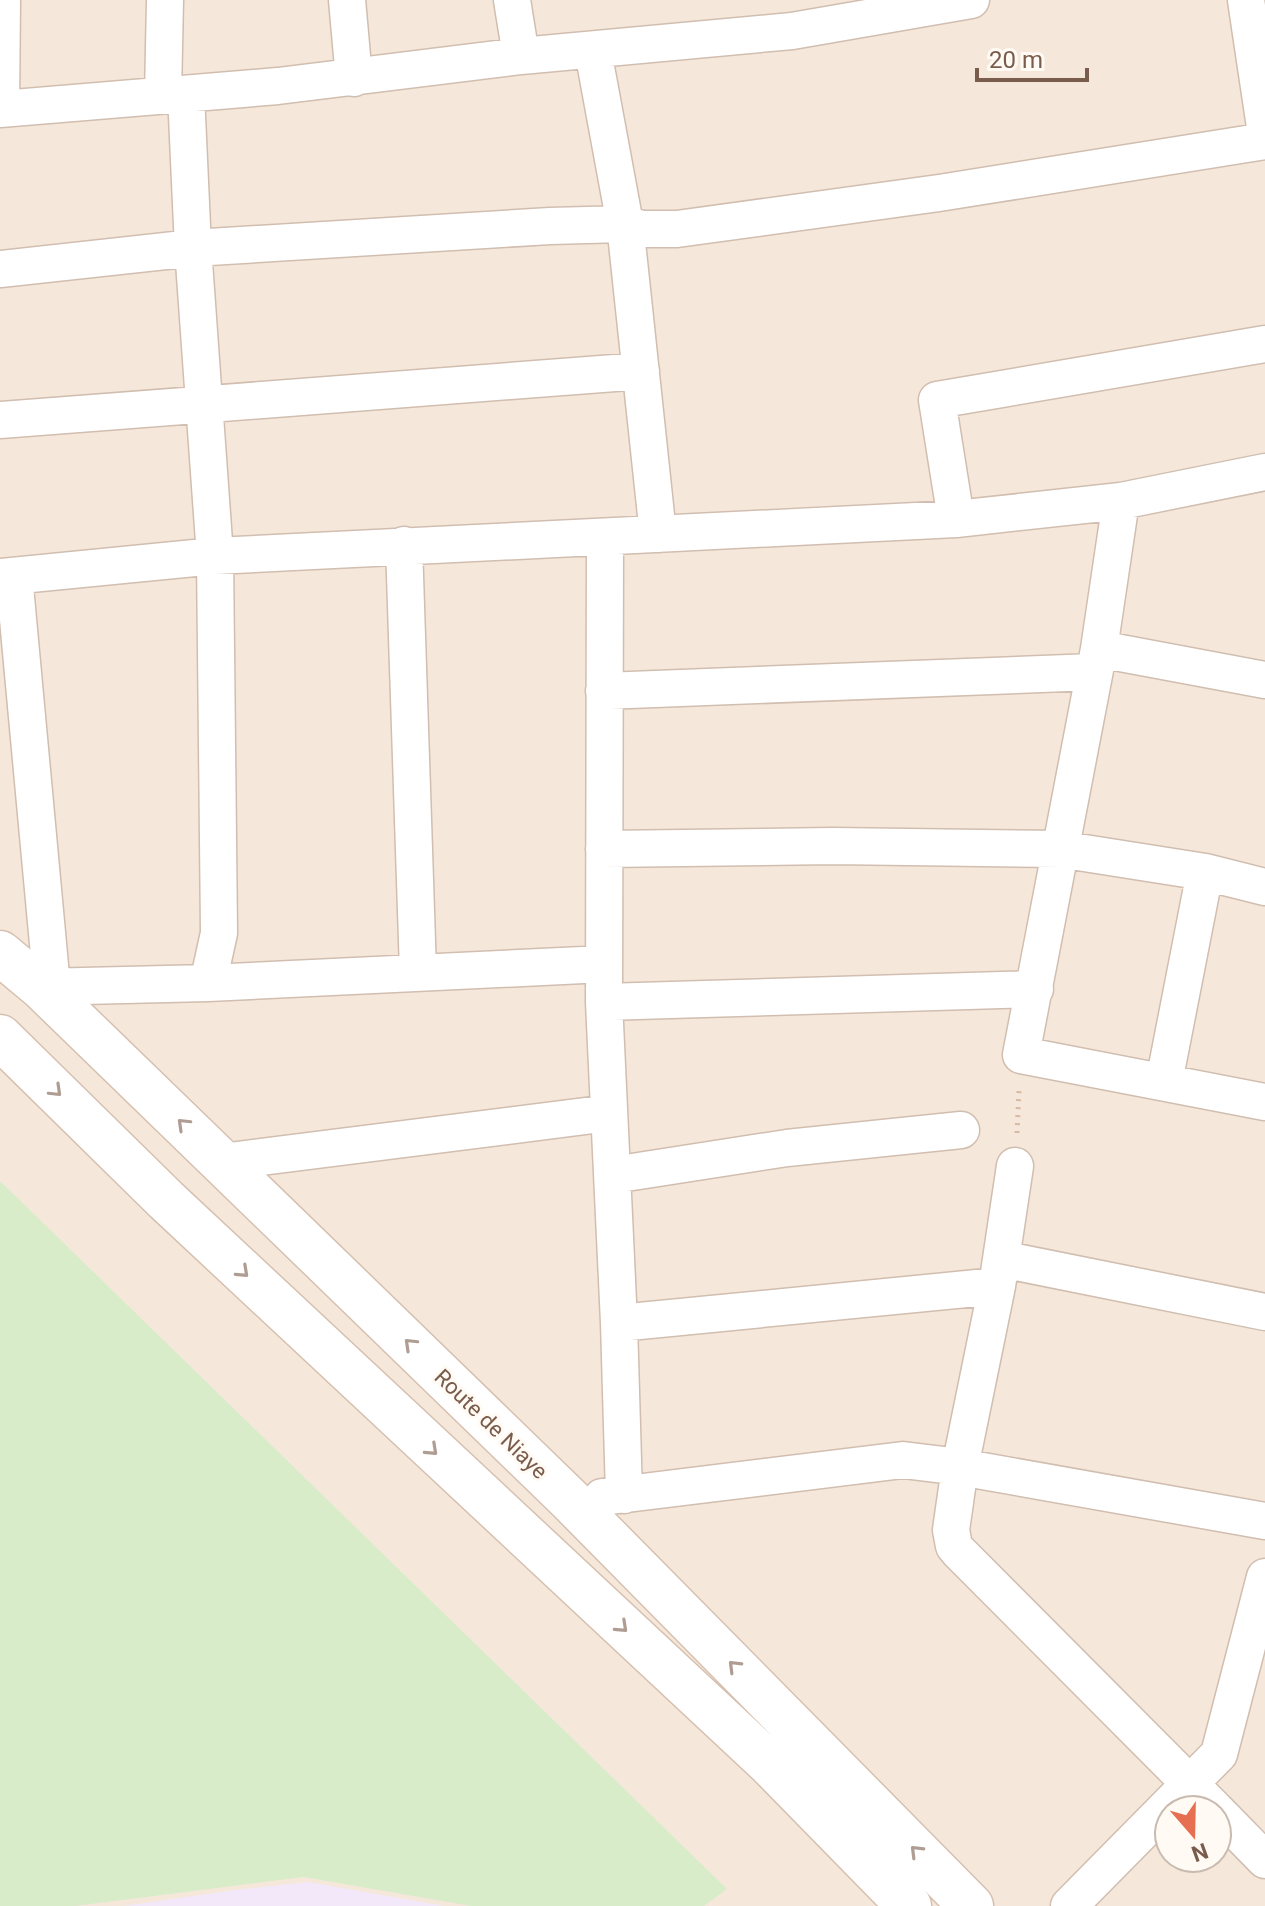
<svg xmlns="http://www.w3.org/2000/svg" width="1265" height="1906" font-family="Roboto,sans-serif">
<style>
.residential{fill:#f5e8da;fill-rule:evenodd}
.education{fill:#f3e8fa}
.green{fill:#d8ecc9}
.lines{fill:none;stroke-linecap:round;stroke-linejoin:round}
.minor-casing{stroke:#d1beb0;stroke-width:39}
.secondary-casing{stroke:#d6c0b0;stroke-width:47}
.path{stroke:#d9b8a5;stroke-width:5;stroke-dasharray:2 6;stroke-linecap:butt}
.minor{stroke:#fff;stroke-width:36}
.secondary{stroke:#fff;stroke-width:44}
.oneway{stroke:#af9d94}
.labels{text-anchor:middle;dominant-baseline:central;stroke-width:6;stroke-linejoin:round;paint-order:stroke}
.street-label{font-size:22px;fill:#7a5c4d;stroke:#fffaf3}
</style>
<rect width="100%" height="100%" fill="#fdf6ec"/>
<path class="residential" d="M0,0h1265v1906h-1265zM1169,1810h48v48h-48z"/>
<path class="education" d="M308,1882l136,24h-320l111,-16z"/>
<path class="green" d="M0,1181l727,708 -23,17h-233l-167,-29 -229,29h-75z"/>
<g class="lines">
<defs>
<path id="minor" d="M347,0l7,78
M512,0l9,56
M1246,0l19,127
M593,51l32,173 33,310
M186,94l7,154 22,308 4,377 -11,50
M163,95l2,-95
M1,108l1,-108
M0,109l278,-23 243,-30 271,-25 179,-31
M0,269l193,-21 357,-22 75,-2 17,5h35l262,-36 326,-52
M0,420l641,-49
M1121,501l-22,148 -78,406 244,47
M956,519l-19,-119 328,-56
M605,537l-1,465 15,321 5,172
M404,545l14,427
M14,576l38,411
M0,577l215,-21 741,-37 165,-18 144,-29
M1099,649l166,31
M604,691l489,-19
M604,849l229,-3 226,3 146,23 60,15
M41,987l167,-4 396,-19
M604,1002l431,-13
M1164,1082l41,-210
M222,1162l387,-49
M1015,1166l-18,120 -37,181 -9,63 3,16 5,6 257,258
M613,1175l174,-27 174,-18
M1001,1259l264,53
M619,1323l378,-37
M602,1497l301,-37 57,7 305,54
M1217,1811l48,49
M1069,1906l150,-152 46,-177"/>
<path id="secondary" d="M0,953l41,34 529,513 401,406
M0,1037l166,163 604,564 139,142"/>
</defs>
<use href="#minor" class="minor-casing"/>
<use href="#secondary" class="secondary-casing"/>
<path class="path" d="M1017,1133l2,-42"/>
<use href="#minor" class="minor"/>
<use href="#secondary" class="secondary"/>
</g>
<defs><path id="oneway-chevron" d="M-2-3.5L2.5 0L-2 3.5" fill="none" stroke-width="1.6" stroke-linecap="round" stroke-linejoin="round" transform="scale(2)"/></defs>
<g class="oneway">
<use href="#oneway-chevron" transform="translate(56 1091) rotate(44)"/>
<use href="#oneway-chevron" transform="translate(183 1124) rotate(-136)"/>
<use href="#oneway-chevron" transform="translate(243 1272) rotate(43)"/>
<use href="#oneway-chevron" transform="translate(410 1344) rotate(-136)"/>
<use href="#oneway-chevron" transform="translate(432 1450) rotate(43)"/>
<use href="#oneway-chevron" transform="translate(622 1627) rotate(43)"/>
<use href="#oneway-chevron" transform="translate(734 1666) rotate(-135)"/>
<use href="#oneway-chevron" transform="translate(916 1851) rotate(-135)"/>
</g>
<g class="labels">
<g class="street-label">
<text transform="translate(491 1424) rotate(44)">Route de Niaye</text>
</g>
</g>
<g transform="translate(1193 1834) rotate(160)"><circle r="38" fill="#fffaf3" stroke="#cabbb1" stroke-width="2"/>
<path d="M0-6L14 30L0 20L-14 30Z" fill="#e76f51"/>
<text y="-12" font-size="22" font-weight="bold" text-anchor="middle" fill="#7a5c4d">N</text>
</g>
<path d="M977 68v12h110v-12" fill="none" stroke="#7a5c4d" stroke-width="4"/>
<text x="989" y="68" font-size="24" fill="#7a5c4d" stroke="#fffaf3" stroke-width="6" paint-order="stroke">20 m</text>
</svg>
